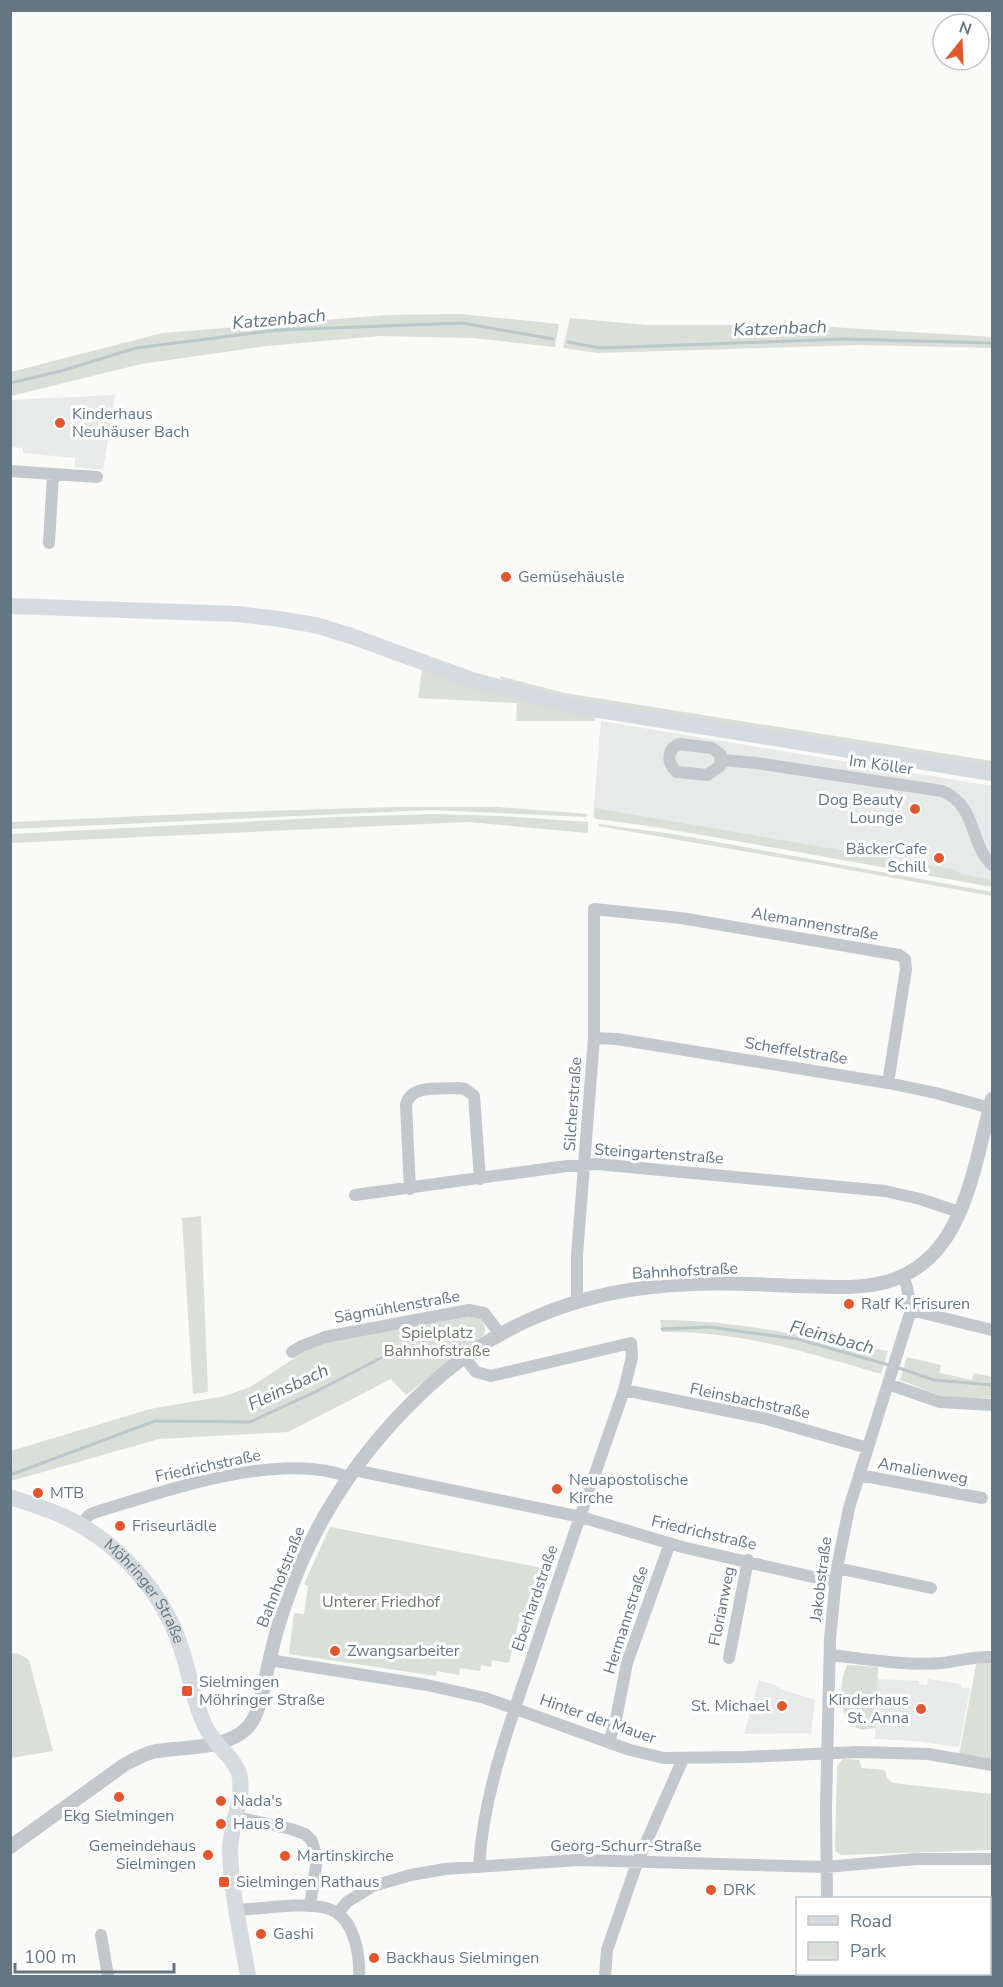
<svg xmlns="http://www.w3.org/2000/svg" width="1003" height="1987" font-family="'Nunito Sans',sans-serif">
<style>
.built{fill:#e8e9e9}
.green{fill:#dadfd7}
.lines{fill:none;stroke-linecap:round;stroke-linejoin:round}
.stream{stroke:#bbc7cb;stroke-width:3}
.minor{stroke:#c3c8cc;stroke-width:12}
.tertiary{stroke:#c3c8cc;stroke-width:14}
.secondary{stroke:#d6dbdf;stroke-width:16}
.poi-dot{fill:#e4572e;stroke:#fff;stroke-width:2}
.labels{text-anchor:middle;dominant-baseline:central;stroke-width:6;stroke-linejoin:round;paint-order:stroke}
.poi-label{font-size:16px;fill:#657683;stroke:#fff;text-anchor:start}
.street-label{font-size:16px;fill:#657683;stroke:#fff}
.park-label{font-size:16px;fill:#687a64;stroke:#fff}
.water-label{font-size:18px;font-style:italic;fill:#60757c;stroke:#fff}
</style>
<rect width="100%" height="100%" fill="#fafaf8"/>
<path class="built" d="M115,395l-12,75 -28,-3v-9l-52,-5v-5l-12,-1v-47z
M601,721l391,65v98l-399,-67z
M877,1679l42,2v3l8,1 1,-6 33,5v3l9,2 -11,58 -44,-6 -40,-2z
M759,1680l21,7v2l35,11 -4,33 -67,1z"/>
<path class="green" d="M460,314l99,10 -4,23 -83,-9 -92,-2 -113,10 -126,18 -130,32v-24l151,-39 225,-18z
M570,318l76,7h153l193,12v11l-131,-3 -263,8 -35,-5z
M422,670l172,44 1,7h-79l1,-18 -99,-5z
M499,676l66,17 427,68v4l-408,-64 -80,-19z
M396,807h101l91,7 -2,3 -156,-7 -419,19v-7l221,-10z
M594,808l362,62 5,4 31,6v7l-332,-60 -65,-8z
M435,814l65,2 88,6v11l-120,-11 -457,21v-9l324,-17z
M599,824l74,10 319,58v4l-175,-32 -219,-38z
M201,1216l7,176 -15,2 -11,-176z
M478,1314c5,8 9,13 6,21l-78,60 -15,-16 -103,53 -129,7 -148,42v-30l139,-42 75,-13 25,-9 71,-46z
M660,1320c78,0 152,18 228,31l-7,23c-72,-21 -143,-44 -219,-42z
M907,1357l34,8 -1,8 32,7 2,-7 18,4v21l-43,1 -49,-19z
M330,1527l223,43 -14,38 -19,8 -11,47 -17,-3 -1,7 -10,-2 -1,6 -20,-3 -1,7 -22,-4 -1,5 -147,-22 5,-41 10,1 4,-28 -4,-2z
M11,1653l8,1 10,6 24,91 -42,7z
M977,1660l15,1v100l-33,-6z
M847,1665l31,2 -2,61 -14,2 -14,-6c-8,-18 -10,-39 -1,-59z
M843,1759l16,1 3,8 23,2 2,8 6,5 99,11v56l-151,5 -6,-4 2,-85z"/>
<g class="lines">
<path class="stream" d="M568,342l32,6 244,-9 148,4
M10,383l51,-12 75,-23 142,-18 184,-7 91,16
M662,1329l47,-2 88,12 92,26
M896,1367l38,13 58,5
M10,1475l145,-54 95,1 65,-30 85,-44"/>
<path class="minor" d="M10,471l87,6
M49,543l4,-69
M679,744l33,4 9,7 -1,11 -13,9 -30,-3c-10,-8 -11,-22 2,-28z
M722,760l34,3 186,28c35,14 27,52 50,74
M594,1038l23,1 271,44 48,10 54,15
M410,1189l-4,-84c4,-21 36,-16 53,-17l6,1 9,7 6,83
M355,1195l212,-29 30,-2 288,27 35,8 39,13
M577,1302v-47l17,-217v-129l87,9 218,37 6,4 1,10 -18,114
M911,1310l81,20
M292,1352l10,-6 23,-9 144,-27 15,3 16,21
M464,1357l12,15 15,4 140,-33 1,14 -8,33c-31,90 -63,180 -93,271 -23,67 -48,135 -52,206
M888,1384l52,18 52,3
M624,1390l139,28 105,30
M354,1470l227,47 101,30 153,35
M859,1475l123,23
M81,1525l8,-10 7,-3c70,-21 184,-62 253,-35
M837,1568l94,20
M831,1655c36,4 75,11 111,8 18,-2 32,-7 50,-6
M729,1658l19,-98
M269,1660l158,25 58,13 145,52 34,8 80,-1 115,-5 69,2 64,11
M609,1742l7,-23 11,-56 43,-120
M236,1817l55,12 14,5 7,7 5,18 -7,47
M827,1898l-1,-91 4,-168 7,-71 12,-60 62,-198 -4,-23 -4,-11
M237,1910c24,-1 71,-9 92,-1 25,8 31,45 30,67
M338,1913l9,-11 26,-16 38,-11 34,-6 134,-9 247,7 90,-8h76
M101,1935l7,41
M990,1949h2
M829,1974v2
M605,1976l2,-26 30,-87 46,-104"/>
<path class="tertiary" d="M10,1847l114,-82c9,-5 18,-10 28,-13 29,-6 72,-1 95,-24 14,-14 18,-50 23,-70 4,-18 9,-36 15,-53 30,-91 86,-170 159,-232 58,-49 132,-78 208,-86 49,-6 99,-3 148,-1 29,1 59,3 86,-4 18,-5 35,-15 48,-29 35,-37 45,-106 58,-154"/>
<g class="secondary">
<path d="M10,606l228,8 41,5 36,6 36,11 121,44 96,25 424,68"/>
<path id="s1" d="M10,1497c24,8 51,16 72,29 41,24 80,68 96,113 11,28 14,59 27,87 8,18 33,34 35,52 3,25 -10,48 -10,72 1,42 11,85 18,126"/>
</g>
</g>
<g class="poi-dot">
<circle cx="60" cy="423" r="6"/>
<circle cx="506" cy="577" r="6"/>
<circle cx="915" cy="809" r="6"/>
<circle cx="939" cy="858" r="6"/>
<circle cx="849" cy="1304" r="6"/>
<circle cx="557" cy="1489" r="6"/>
<circle cx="38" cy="1493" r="6"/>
<circle cx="120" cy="1526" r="6"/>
<circle cx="335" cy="1651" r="6"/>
<rect x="181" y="1685" width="12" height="12" rx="3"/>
<circle cx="782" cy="1706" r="6"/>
<circle cx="921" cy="1709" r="6"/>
<circle cx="119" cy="1797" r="6"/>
<circle cx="221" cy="1801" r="6"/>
<circle cx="221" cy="1824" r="6"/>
<circle cx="208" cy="1855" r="6"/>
<circle cx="285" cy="1856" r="6"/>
<rect x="218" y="1876" width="12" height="12" rx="3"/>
<circle cx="711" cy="1890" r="6"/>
<circle cx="261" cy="1934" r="6"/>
<circle cx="374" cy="1958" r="6"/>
</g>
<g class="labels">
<g class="poi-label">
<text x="72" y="414">Kinderhaus<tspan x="72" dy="18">Neuhäuser Bach</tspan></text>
<text x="518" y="577">Gemüsehäusle</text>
<text x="903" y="800" text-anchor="end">Dog Beauty<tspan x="903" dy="18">Lounge</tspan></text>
<text x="927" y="849" text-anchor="end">BäckerCafe<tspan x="927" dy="18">Schill</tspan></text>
<text x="861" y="1304">Ralf K. Frisuren</text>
<text x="569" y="1480">Neuapostolische<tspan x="569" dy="18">Kirche</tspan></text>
<text x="50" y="1493">MTB</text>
<text x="132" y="1526">Friseurlädle</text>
<text x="347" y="1651">Zwangsarbeiter</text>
<text x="199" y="1682">Sielmingen<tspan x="199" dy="18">Möhringer Straße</tspan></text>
<text x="909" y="1700" text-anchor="end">Kinderhaus<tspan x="909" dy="18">St. Anna</tspan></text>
<text x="770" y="1706" text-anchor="end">St. Michael</text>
<text x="233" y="1801">Nada's</text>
<text x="119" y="1816" text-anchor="middle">Ekg Sielmingen</text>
<text x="233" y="1824">Haus 8</text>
<text x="196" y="1846" text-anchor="end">Gemeindehaus<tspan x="196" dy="18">Sielmingen</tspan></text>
<text x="297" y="1856">Martinskirche</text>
<text x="236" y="1882">Sielmingen Rathaus</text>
<text x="723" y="1890">DRK</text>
<text x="273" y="1934">Gashi</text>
<text x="386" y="1958">Backhaus Sielmingen</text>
</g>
<g class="street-label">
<text transform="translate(881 765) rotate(8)">Im Köller</text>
<text transform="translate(815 924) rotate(10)">Alemannenstraße</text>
<text transform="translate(796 1051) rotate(9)">Scheffelstraße</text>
<text transform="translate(573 1104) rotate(-86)">Silcherstraße</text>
<text transform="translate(659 1154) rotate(4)">Steingartenstraße</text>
<text transform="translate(685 1271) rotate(-3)">Bahnhofstraße</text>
<text transform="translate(397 1307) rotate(-10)">Sägmühlenstraße</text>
<text transform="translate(750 1401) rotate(12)">Fleinsbachstraße</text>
<text transform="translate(208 1466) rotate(-12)">Friedrichstraße</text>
<text transform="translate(923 1471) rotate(10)">Amalienweg</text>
<text transform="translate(704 1533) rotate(13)">Friedrichstraße</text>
<text transform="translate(281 1577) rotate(-69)">Bahnhofstraße</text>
<text transform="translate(821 1579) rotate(-83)">Jakobstraße</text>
<text stroke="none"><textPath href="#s1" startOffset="170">Möhringer Straße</textPath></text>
<text transform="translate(535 1598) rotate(-71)">Eberhardstraße</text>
<text transform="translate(722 1606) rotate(-79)">Florianweg</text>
<text transform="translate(626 1620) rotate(-72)">Hermannstraße</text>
<text transform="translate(598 1719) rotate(19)">Hinter der Mauer</text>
<text x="626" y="1846">Georg-Schurr-Straße</text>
</g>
<g class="park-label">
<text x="437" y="1333">Spielplatz<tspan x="437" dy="18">Bahnhofstraße</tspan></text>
<text x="381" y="1602">Unterer Friedhof</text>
</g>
<g class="water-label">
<text transform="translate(279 319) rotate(-5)">Katzenbach</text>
<text transform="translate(780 328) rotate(-2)">Katzenbach</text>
<text transform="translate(832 1337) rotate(15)">Fleinsbach</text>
<text transform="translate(288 1387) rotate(-25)">Fleinsbach</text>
</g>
</g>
<rect width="1003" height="1987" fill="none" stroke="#657683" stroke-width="24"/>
<rect x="796" y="1897" width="195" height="78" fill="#ffffff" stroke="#c1c8cd" stroke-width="1.5"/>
<rect x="808" y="1916" width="30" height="9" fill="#d6dbdf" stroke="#c1c8cd" stroke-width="1.5"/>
<text x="850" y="1927" font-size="18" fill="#657683">Road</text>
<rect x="808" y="1942" width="30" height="18" fill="#dadfd7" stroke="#c1c8cd" stroke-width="1.5"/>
<text x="850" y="1957" font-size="18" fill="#657683">Park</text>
<g transform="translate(961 42) rotate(18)"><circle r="28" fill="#ffffff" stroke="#c1c8cd" stroke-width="1.5"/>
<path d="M0-4.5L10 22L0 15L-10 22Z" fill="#e4572e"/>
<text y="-9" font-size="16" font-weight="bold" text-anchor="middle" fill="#657683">N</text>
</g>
<path d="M15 1963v9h159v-9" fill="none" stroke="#657683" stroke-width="3"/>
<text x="24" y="1963" font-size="18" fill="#657683" stroke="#ffffff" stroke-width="4.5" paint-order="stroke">100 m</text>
</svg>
